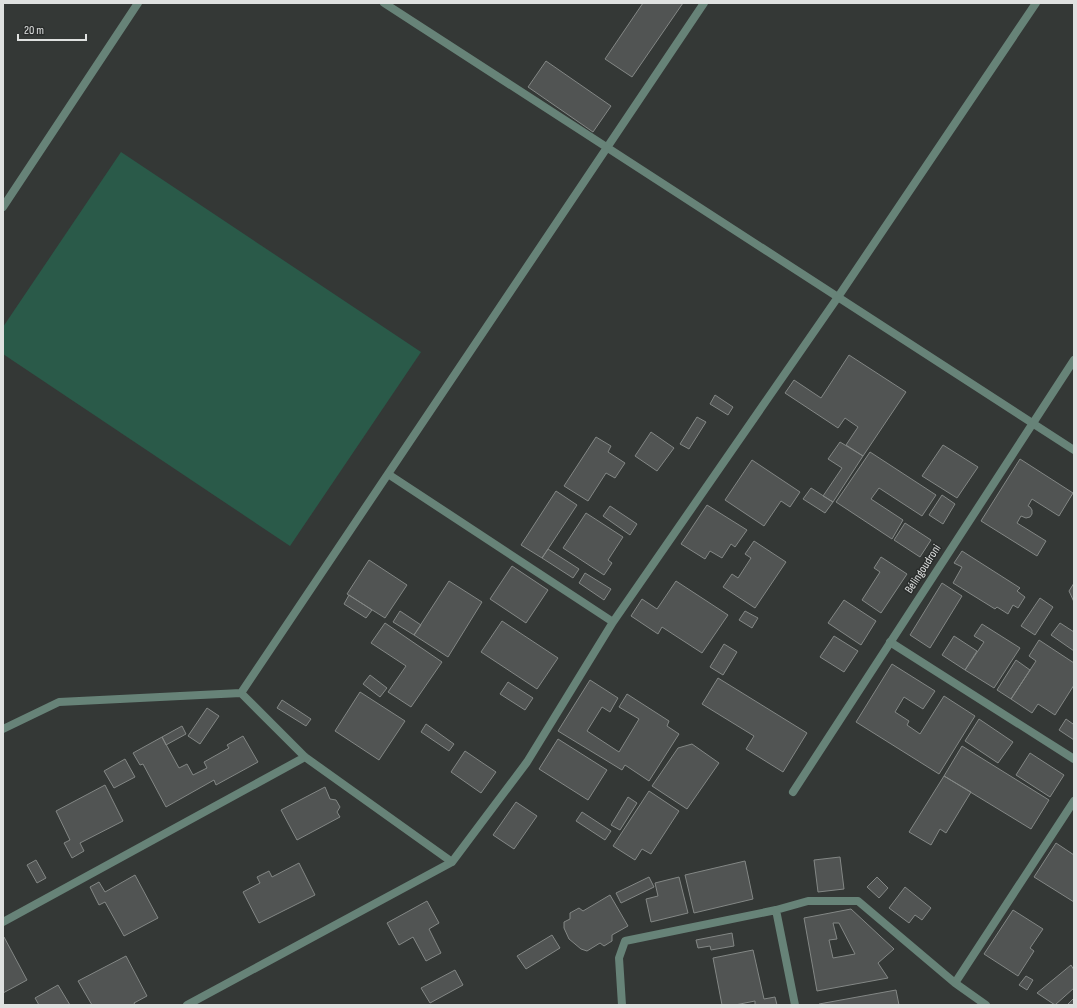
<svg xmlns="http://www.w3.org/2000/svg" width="1077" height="1008" font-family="'Sofia Sans Condensed',sans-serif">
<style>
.green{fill:#2a5a49}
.building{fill:#515453;stroke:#838785;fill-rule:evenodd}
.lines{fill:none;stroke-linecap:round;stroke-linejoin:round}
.minor{stroke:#678378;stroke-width:8}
.tertiary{stroke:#678378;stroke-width:8}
.labels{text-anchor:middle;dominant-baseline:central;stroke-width:3;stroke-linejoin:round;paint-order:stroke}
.street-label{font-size:12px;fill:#dfe1e0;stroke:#2a2d2c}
</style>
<rect width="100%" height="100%" fill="#343836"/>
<path class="green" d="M121,152l300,200 -131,194 -287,-192v-27z"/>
<path class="building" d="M643,3h40l-51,74 -27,-18z
M546,61l65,45 -18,26 -65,-45z
M849,355l57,37 -43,64 -17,-11 12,-18 -13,-9 -7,10 -53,-35 9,-13 27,18z
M715,395l18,12 -5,8 -18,-11z
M697,417l9,5 -17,27 -9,-5z
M651,432l23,16 -17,23 -22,-15z
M596,437l15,9 -3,6 17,11 -10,15 -9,-5 -18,28 -24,-15z
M840,442l23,14 -30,46 -10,-6 19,-28 -14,-9z
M943,445l35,22 -21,31 -35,-22z
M870,452l66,43 -14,21 -43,-28 -8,11 32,21 -11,19 -56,-37z
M1020,459l53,34 -14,23 -27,-17 -4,7 2,1 2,3v4l-2,3 -4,1 -5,-2 -4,7 29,18 -9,15 -56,-35z
M752,460l48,32 -10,15 -9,-6 -17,25 -39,-26z
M811,488l22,14 -8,11 -22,-14z
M556,491l21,14 -35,53 -21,-13z
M942,495l13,9 -12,20 -14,-9z
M707,505l40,25 -12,17 -4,-3 -9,14 -12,-7 -5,8 -24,-15z
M610,506l27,18 -7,11 -27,-19z
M586,513l37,24 -15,23 4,3 -8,12 -41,-27z
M905,523l26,17 -11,17 -26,-17z
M754,541l32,21 -31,46 -32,-21 9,-13 6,4 13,-20 -6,-4z
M548,549l31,20 -6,9 -31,-20z
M962,551l58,37 -3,3 8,6 -7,11 -5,-3 -5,9 -11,-7 -2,2 -42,-26 9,-16 -8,-4z
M881,557l26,17 -26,39 -19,-13 18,-28 -6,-4z
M369,560l38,25 -22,33 -38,-24z
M512,566l36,24 -22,33 -36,-24z
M585,573l26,16 -7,11 -25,-17z
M449,581l33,21 -34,55 -34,-22z
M676,581l52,34 -26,38 -40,-26 -4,7 -27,-18 11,-17 15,10z
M942,583l20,13 -32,52 -20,-13z
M1074,583v19l-5,-11z
M349,595l23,15 -6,8 -22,-14z
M1040,598l13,9 -18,28 -14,-9z
M844,600l32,21 -15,24 -33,-22z
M400,611l21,14 -7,10 -21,-13z
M745,611l13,7 -6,10 -13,-8z
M502,621l56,37 -21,31 -56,-37z
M385,623l57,39 -31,45 -23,-15 18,-26 -35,-23z
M1060,623l14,9v19l-23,-16z
M982,624l38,24 -26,40 -29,-18 19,-28 -10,-6z
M834,636l24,15 -14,21 -24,-15z
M954,636l23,15 -12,19 -23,-15z
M1039,640l35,23v22l-19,30 -17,-11 -6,9 -21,-14 25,-38 -7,-5z
M724,644l13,8 -14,23 -13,-8z
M1016,660l14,10 -19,29 -14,-9z
M892,664l43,27 -12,18 -19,-12 -9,15 14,9 -2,4 13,9 24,-38 31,20 -36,58 -83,-52z
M370,675l17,13 -7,9 -17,-13z
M718,678l89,55 -24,39 -37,-23 8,-13 -52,-32z
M590,680l28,18 -8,14 -8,-5 -15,24 32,21 20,-33 -20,-12 8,-13 42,27 -2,5 12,8 -30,47 -24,-16 -3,5 -64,-39z
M508,682l25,16 -8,12 -25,-16z
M360,692l45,29 -26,39 -44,-29z
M282,700l29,19 -5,7 -29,-18z
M207,708l12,8 -19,28 -12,-8z
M979,719l34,23 -15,21 -33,-22z
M1066,719l7,5 1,-2v18l-15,-10z
M426,724l28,20 -5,7 -28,-19z
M182,726l4,8 -20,11 -4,-8z
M243,736l15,26 -42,23 -2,-5 -48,27 -23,-43 -3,1 -7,-12 29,-16 17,31 8,-4 6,11 14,-7 -3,-6 25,-14 -2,-3z
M558,739l49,31 -19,30 -49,-31z
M692,744l27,19 -32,46 -35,-23 26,-38z
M962,746l87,54 -18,29 -87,-53z
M465,751l31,21 -15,21 -30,-21z
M1030,753l34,22 -14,22 -34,-22z
M125,759l10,18 -21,11 -10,-17z
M944,776l27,16 -25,41 -6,-4 -9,16 -22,-13z
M105,785l18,36 -43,22 4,8 -12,7 -8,-15 6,-3 -14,-29z
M325,787l5,12 6,1 4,7 -3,5 3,5 -43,23 -16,-30z
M649,791l30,20 -28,43 -9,-5 -7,11 -22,-14z
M628,797l9,6 -17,27 -9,-5z
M516,802l21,14 -23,33 -21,-14z
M582,812l29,19 -6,9 -29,-19z
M1056,843l18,12v47l-40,-25z
M840,857l4,32 -26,3 -4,-32z
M36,860l10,18 -9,5 -10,-18z
M745,861l8,38 -59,14 -9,-38z
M299,863l16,32 -56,28 -16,-31 17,-9 -3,-6 12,-6 3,6z
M135,875l23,43 -34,18 -19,-34 -6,3 -9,-18 9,-5 6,10z
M649,877l5,10 -33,16 -5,-10z
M679,877l9,36 -37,9 -5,-23 12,-3 -3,-13z
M877,877l11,11 -9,10 -12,-11z
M905,887l26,21 -9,12 -7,-5 -6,8 -20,-15z
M610,895l18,31 -16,9v6l-8,5 -4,-3 -13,8 -6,-2 -12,-10 -5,-11v-6l6,-3v-6l9,-5 4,3z
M427,901l12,22 -10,6 12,24 -15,8 -13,-24 -14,8 -12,-22z
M851,909l43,40 -16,14 10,15 -71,13 -13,-73zM833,923h6l16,31 -22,4 -4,-18 8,-1z
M1013,910l30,19 -13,19 4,3 -16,25 -34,-22z
M732,933l2,13 -23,4 -1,-4 -12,2 -2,-8z
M552,935l8,13 -34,21 -9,-13z
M3,937h1l23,43 -24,13z
M753,950l11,49 11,-2 2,8h-22v-4l-20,4h-13l-9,-47z
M126,956l21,40 -13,7 1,2h-43l-14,-24z
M1071,965l3,5v18l-19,17 -18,-12z
M455,970l8,15 -33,18 -9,-15z
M1026,976l7,4 -6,10 -8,-5z
M58,985l12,20h-31l-4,-7z
M896,990l3,15h-80v-1z
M1074,998v7h-7z"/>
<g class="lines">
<path class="minor" d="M384,3l690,447
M3,207l135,-204
M388,474l225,148
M890,642l184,117
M241,693l463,-690
M3,729l56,-27 182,-9 64,64 147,105
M776,910l19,95
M3,922l302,-165
M955,983l119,-182
M187,1005l265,-143 75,-100 86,-140 225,-325 198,-294
M622,1005l-3,-47 6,-17 151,-31 32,-9h50l97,82 31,22"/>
<path class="tertiary" d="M793,792l281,-432"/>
</g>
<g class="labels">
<g class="street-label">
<text transform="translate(923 569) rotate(-57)">Bélingoudroni</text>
</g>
</g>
<rect width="1077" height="1008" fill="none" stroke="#dfe1e0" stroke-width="8"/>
<path d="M18 34v6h68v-6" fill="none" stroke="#dfe1e0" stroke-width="2"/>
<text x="24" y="34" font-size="12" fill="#dfe1e0" stroke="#2a2d2c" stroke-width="3" paint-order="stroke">20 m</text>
</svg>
